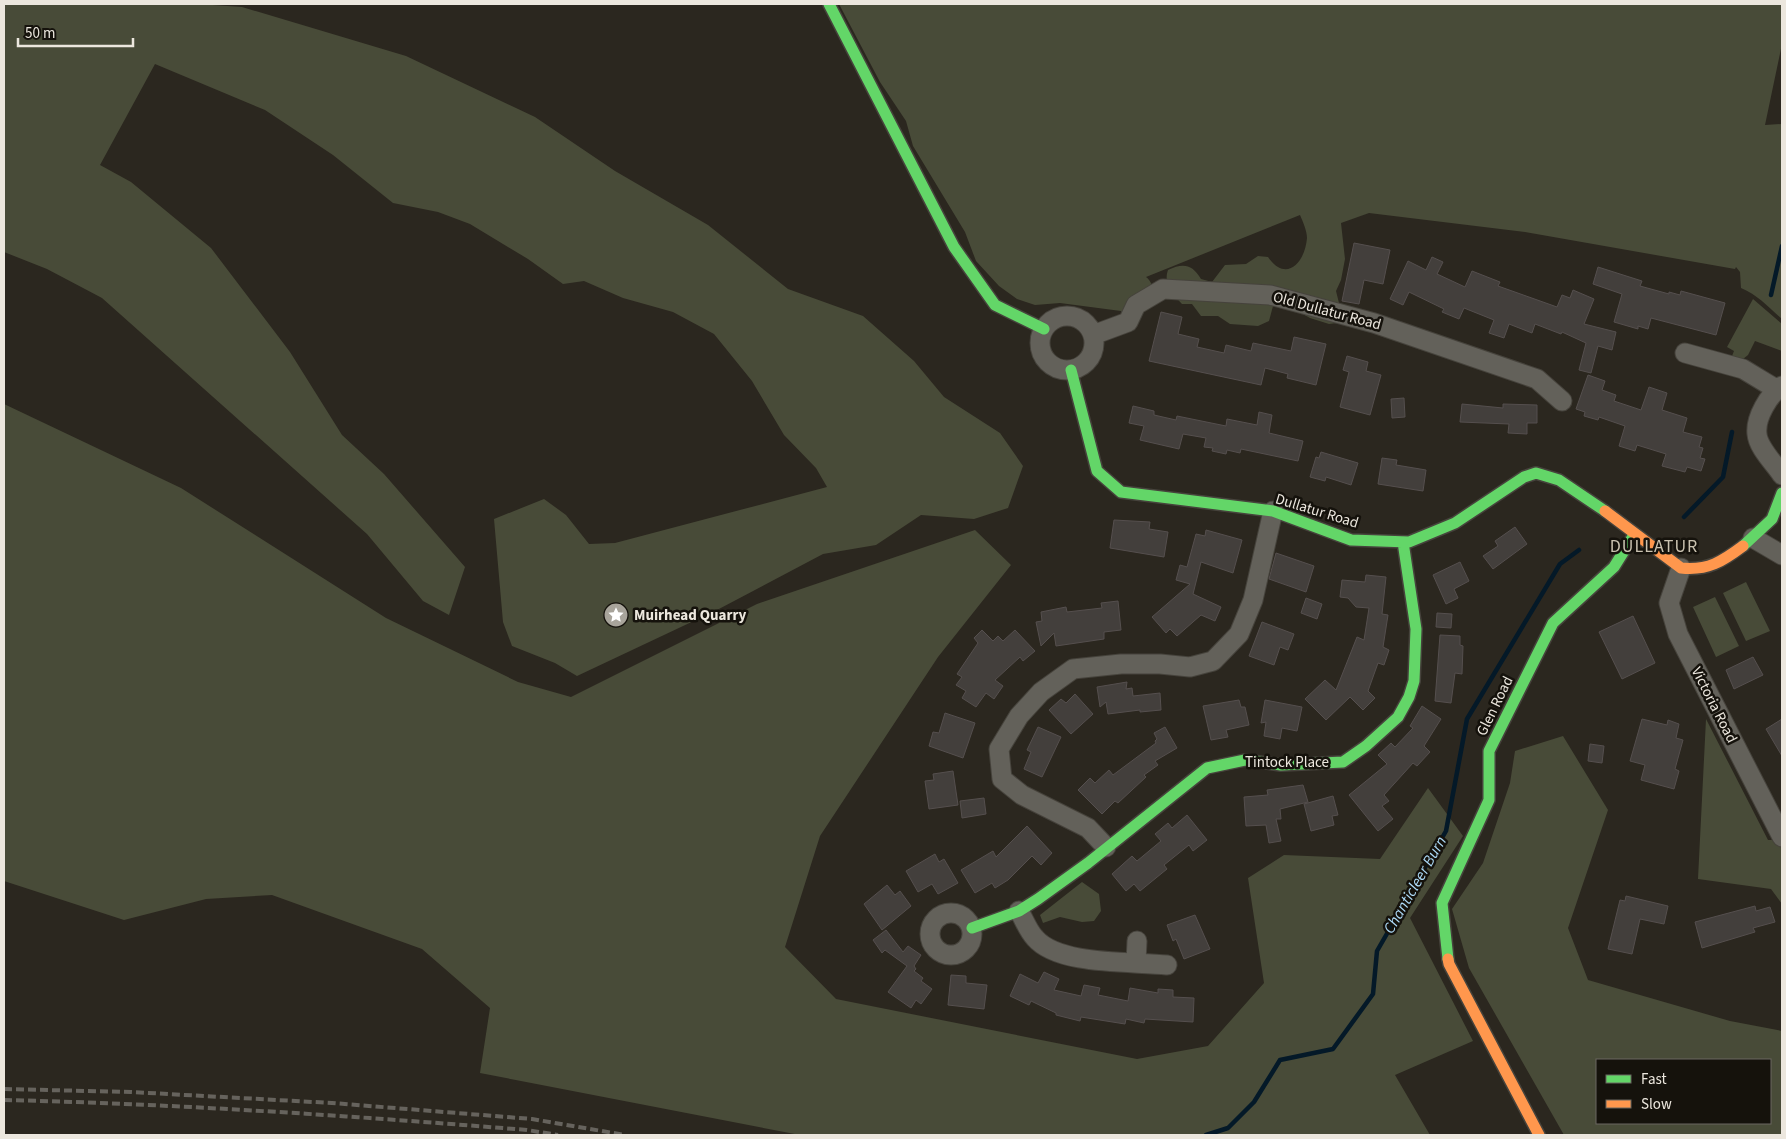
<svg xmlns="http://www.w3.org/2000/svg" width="1786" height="1139" font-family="'Source Sans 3',sans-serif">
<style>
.green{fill:#484b38;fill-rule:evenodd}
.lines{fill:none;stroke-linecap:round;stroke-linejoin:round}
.stream{stroke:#041928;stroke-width:4.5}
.building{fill:#433f3c;stroke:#554f4e}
.street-casing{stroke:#46433c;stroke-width:21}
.fast-casing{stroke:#46433c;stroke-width:14}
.slow-casing{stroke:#46433c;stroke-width:14}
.street{stroke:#63615a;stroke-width:19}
.fast{stroke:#63d668;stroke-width:11}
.slow{stroke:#ff974d;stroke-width:11}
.rail{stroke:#66635d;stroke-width:4;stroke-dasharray:8 4;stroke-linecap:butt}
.labels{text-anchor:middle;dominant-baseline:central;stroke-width:5;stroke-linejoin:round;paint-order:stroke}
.street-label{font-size:15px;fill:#ece7de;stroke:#15120c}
.poi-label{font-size:15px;font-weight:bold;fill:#ece7de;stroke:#15120c;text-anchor:start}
.water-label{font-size:16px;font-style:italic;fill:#addaf8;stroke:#15120c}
.quarter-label{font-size:18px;letter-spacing:1px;fill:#cac2b0;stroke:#15120c}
</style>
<rect width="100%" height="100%" fill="#2b271f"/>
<path class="green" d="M4,4h194l44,3 164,49 129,61 80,54 93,54 80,64 75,27 51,45 30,36 56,36 23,33 -15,42 -34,11 -53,-4 -45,30 -53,9 -106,56 -140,66 -22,-13 -43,-17 -9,-24 -9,-103 50,-20 22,16 23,29 26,-1 212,-56 -11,-19 -32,-33 -32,-54 -38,-47 -41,-22 -50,-14 -39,-17 -21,3 -35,-25 -58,-35 -32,-12 -45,-9 -60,-48 -68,-45 -110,-46 -55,101 31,17 80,66 79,104 52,83 42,39 81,93 -16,48 -26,-14 -56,-67 -265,-236 -55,-29 -43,-17z
M839,4h943v40l-17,81 17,-1v195c-14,-12 -24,-24 -41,-31l-1,-16 -4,-5 -1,2 -210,-37 -156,-19 -28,10 4,36 -4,21 -5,11 3,12 16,5 -18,15 -8,1 -19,-6 -23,-13 -14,1 -4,15 -11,5 -28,-2 -12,-8h-17l-9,-12h-10c-9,-10 -19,-20 -14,-34 15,-7 24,-6 33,9l11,3 13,-17 21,-1 12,-8 10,1c18,26 37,6 39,-19 0,-7 -4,-16 -7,-23l-154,62c12,9 4,25 -3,35l-18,5 -4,-6 -61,-8 -25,2 -18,-6 -18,-13 -23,-25 -11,-29 -52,-86 -7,-25 -26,-39z
M1753,299l29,25v27l-27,-10 -7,14 -5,4 -11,-3 2,-5 -7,-4z
M4,404l177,84 205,130 132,64 53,15 186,-93 218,-74 36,35 -73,92 -118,179 -35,111 51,52 301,60 71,-13 56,-63 -16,-105 36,-23 96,4 48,-71 35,48 -53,82 63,123 -78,34 35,60h-630l-320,-62 10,-65 -68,-59 -150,-54 -66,4 -82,21 -120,-39z
M1746,582l24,49 -24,10 -23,-48z
M1715,597l24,49 -23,11 -23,-50z
M1706,719l62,121h14v64l-11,-15 -73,-10z
M1563,736l45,74 -40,118 20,52 142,41 52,10v104h-218l-95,-167 -17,-59 31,-46 27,-80 5,-32zM1597,1060h173v63h-173z
M1082,882l17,12 2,17 -7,10 -12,1 -22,-5 -17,6 -3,-8z"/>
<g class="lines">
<path class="stream" d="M1771,295l11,-49
M1684,517l39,-40 9,-45
M1206,1135l22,-7 26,-26 26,-42 53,-11 40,-55 4,-43 69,-120 21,-112 93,-155 19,-14"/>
</g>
<path class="building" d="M1354,243l36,7 -7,34 -19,-4 -5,24 -17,-3z
M1432,257l11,5 -6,12 28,13 7,-16 28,11 -2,4 59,21 5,-12 8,3 3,-8 21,9 -10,25 32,8 -4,18 -14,-4 -7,27 -12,-3 7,-27 -24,-11 -1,2 -26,-10 -3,9 -23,-9 -5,14 -15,-5 5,-13 -30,-12 -5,11 -17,-7 2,-3 -35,-17 -6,13 -13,-6 18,-38 18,9z
M1598,267l44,14 -2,5 29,8v-2l11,3 1,-4 44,12 -9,32 -65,-17 -3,11 -10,-3v3l-24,-7 8,-28 -29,-10z
M1161,312l21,5 -4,17 21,5 -2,8 27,6 2,-8 25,6 2,-8 38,8 3,-14 32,7 -10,41 -29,-7 1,-4 -23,-6 -4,17 -112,-24z
M1347,356l21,6 -2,9 15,4 -11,40 -30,-8 9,-35 -6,-2z
M1588,375l17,6 -3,9 14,5 -2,6 27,9 8,-23 18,6 -5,17 25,8 -4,14 19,5 -3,10 4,1 -3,10 5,1 -4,12 -14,-4 -2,5 -23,-6 4,-12 -29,-9 -2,6 -16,-5 6,-20 -26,-9 -1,3 -14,-4 1,-4 -9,-3z
M1404,398l1,19 -13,1 -1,-19z
M1462,404l41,4v-4l34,1v18h-10v11l-19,-1 1,-9 -49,-2z
M1133,406l21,5v4l22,5 1,-4 49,10 1,-7 30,6 2,-13 13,3 -3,18 34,8 -5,20 -57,-12 -1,4 -13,-3 -1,4 -14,-3 1,-3 -9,-1 2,-9 -23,-4 -4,15 -39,-9 4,-14 -15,-3z
M1321,452l37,11 -7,22 -25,-8 -1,4 -15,-4 6,-20 3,1z
M1382,458l15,2 -1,5 30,5 -3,21 -45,-7z
M1114,520l36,2 -1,7 19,3 -4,25 -54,-9z
M1515,527l12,17 -34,25 -10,-13 15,-10 -3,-5z
M1206,530l36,10 -9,33 -32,-11 -8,32 28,13 -6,14 -14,-6 -24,21 -7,-7 -4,4 -14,-16 38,-33 -14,-4 4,-15 7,2 9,-33 9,2z
M1276,553l38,13 -8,26 -37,-13z
M1460,562l9,19 -15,8 4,9 -12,6 -13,-29z
M1366,575l20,2 -4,37 6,1 -5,32 6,3 -5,15 -6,-2 -10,28 7,7 -12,12 -13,-13 -24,23 -21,-21 20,-19 11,10 21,-53 7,3 5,-32 -13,-1 -8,-9 -8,-1 2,-17 23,2z
M1306,598l16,6 -5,15 -16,-6z
M1118,601l3,29 -17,2v7l-48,7 -2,-13 -13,13 -5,-24 6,-1 -1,-9 25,-5 1,5 35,-4 -1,-5z
M1437,613l15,1 -1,14 -15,-1z
M1633,616l22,47 -33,16 -23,-47z
M1262,622l32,12 -6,16 -8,-3 -6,18 -25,-9z
M982,630l11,11 5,-5 5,5 12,-11 20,21 -12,10 -3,-4 -25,23 8,6 -9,13 -8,-6 -10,14 -14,-9 4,-7 -10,-6 6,-8 -5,-3 21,-31 -4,-5z
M1440,635l20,1v9l3,1 -1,28 -7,-1 -4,30 -16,-2z
M1753,657l10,18 -29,14 -8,-19z
M1127,682l-1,7 6,-1 1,8 27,-3 1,17 -21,2v-2l-32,4 -2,-12 -6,5 -3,-20z
M1075,694l18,20 -22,20 -22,-24 12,-11 5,4z
M1239,700l2,7h4l4,18 -23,5 2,7 -17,3 -8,-34z
M1265,700l37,7 -5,24 -15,-3 -2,11 -16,-3 2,-14 -5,1z
M1422,706l19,13 -17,27 6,6 -13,14 -4,-3 -29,32 5,6 -7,5 11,13 -15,12 -29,-36 38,-31 -9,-9 13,-12 4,4 18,-19 -3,-2z
M945,713l30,10 -12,35 -34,-12 4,-14 6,1z
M1642,719l25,6 1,-5 11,4 -3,14 7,2 -8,29 4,2 -5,18 -33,-9 4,-15 -15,-4z
M1782,719v37l-16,-27z
M1038,727l23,10 -19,40 -18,-8 7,-17 -4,-2z
M1165,727l12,21 -22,13 3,4 -14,10 2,2 -28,26 -3,-2 -13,13 -24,-24 12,-12 5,5 14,-13 4,5 43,-32 -1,-2 2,-2 -3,-6z
M1590,744l14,2 -2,17 -14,-2z
M953,771l5,34 -29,4 -4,-28 9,-1 -1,-6z
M1303,785l5,17 -28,7 1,10h-5l5,22 -12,2 -3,-18 -20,1 -2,-29 24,-2 -1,-5z
M1333,796l5,19 -6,1 2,9 -23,6 -7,-27z
M984,798l2,16 -24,4 -2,-17z
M1187,815l20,25 -14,11 -4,-6 -25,20 3,4 -27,22 -6,-7 -8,7 -14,-17 20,-18 5,5 24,-20 -6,-7 13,-11 4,5z
M1027,826l25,27 -11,12 -9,-9 -24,24 -13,8 -3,-5 -17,10 -14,-23 32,-19 3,6z
M935,854l4,8 5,-3 14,24 -20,11 -6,-10 -14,8 -12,-21z
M887,885l8,10 5,-4 11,15 -29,24 -18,-26z
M1626,896l42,10 -4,18 -24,-5 -8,35 -24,-5 12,-49 5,1z
M1755,906l1,5 14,-4 5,15 -22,6 2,4 -53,16 -7,-26z
M1195,915l15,34 -26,10 -8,-20 -3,2 -6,-16z
M886,930l17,22 5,-6 13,9 -7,11 2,3 -2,2 9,7 -2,3 11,8 -11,15 -5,-4 -5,8 -23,-16 19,-26 -22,-16 -3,3 -9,-13z
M1044,972l15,7 -5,11 27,6 3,-11 16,3 -2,7 30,6 2,-13 28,5v-4l15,1v7l21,1 -1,24 -48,-3 -1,4 -18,-4 -1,5 -44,-7 -1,4 -24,-6v-2l-25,-12 -2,4 -19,-9 10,-22 18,9z
M951,975l15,1v7l21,2 -3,24 -36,-4z"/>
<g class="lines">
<defs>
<path id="street" d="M1040 343a27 27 0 1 1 54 0a27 27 0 1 1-54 0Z
M1093,335l35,-13 8,-17 27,-16 107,6 104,28 163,56 25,22
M1685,353l58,16 33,20
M1782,386c-13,8 -27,32 -25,48 1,14 18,30 25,41
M1753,538l29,17
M1681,568l-12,35 9,31 104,203
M1106,847l-18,-19 -66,-33 -20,-16 -3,-30 20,-33 22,-24 32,-23 48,-5h39l30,3 23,-6 26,-27 14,-34 20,-89
M1019,911c5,8 9,20 16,27 24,28 97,23 132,27
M930 934a21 21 0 1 1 42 0a21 21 0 1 1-42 0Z
M1136,962l1,-21"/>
<path id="fast" d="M829,4l125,243 41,58 49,24
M1071,370l26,101 24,21 152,19 78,29 58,2 46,-19 69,-46 12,-4 23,7 46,31
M1743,546l29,-27 10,-26
M972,928l47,-17 19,-12 50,-36 119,-95 38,-8 36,5 62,-3 23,-16 32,-29 11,-20 5,-16 2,-52 -13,-87
M1448,959l-6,-56 47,-103v-49l64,-128 61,-56 20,-32"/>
<path id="slow" d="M1605,511l76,57c27,3 42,-7 62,-22
M1448,959l1,5 90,171"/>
</defs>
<use href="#street" class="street-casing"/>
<use href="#fast" class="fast-casing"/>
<use href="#slow" class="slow-casing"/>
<use href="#street" class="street"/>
<use href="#fast" class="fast"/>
<use href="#slow" class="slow"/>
<path class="rail" d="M4,1089l127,3 201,11 200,16 93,16
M4,1100c175,4 349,16 523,30l31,5"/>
</g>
<defs>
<symbol id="sight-disc" viewBox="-11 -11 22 22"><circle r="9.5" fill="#a8a49b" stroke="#15120c"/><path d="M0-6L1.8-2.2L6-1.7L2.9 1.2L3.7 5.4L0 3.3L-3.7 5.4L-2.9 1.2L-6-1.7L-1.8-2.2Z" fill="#fff"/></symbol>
</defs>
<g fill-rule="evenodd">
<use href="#sight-disc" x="602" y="601" width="28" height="28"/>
</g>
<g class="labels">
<g class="street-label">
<text transform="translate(1327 311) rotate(15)">Old Dullatur Road</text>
<text transform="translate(1317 511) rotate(17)">Dullatur Road</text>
<text transform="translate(1714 705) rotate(63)">Victoria Road</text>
<text transform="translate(1495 706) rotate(-64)">Glen Road</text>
<text x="1287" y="762">Tintock Place</text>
</g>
<g class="poi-label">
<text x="634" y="615">Muirhead Quarry</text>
</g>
<g class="water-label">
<text transform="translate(1415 885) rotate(-60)">Chanticleer Burn</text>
</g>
<g class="quarter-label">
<text x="1654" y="546">DULLATUR</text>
</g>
</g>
<rect width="1786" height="1139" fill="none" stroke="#ece7de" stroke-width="10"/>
<rect x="1596" y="1059" width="175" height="65" fill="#15120c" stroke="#6b6760"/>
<rect x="1606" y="1075" width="25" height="8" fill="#63d668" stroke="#6b6760"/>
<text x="1641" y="1084" font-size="15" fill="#ece7de">Fast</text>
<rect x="1606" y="1100" width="25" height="8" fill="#ff974d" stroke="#6b6760"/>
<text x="1641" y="1109" font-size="15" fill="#ece7de">Slow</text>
<path d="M18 38v8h115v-8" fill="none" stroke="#ece7de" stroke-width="2.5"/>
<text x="25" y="38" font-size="15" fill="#ece7de" stroke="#15120c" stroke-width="4" paint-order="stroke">50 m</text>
</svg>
